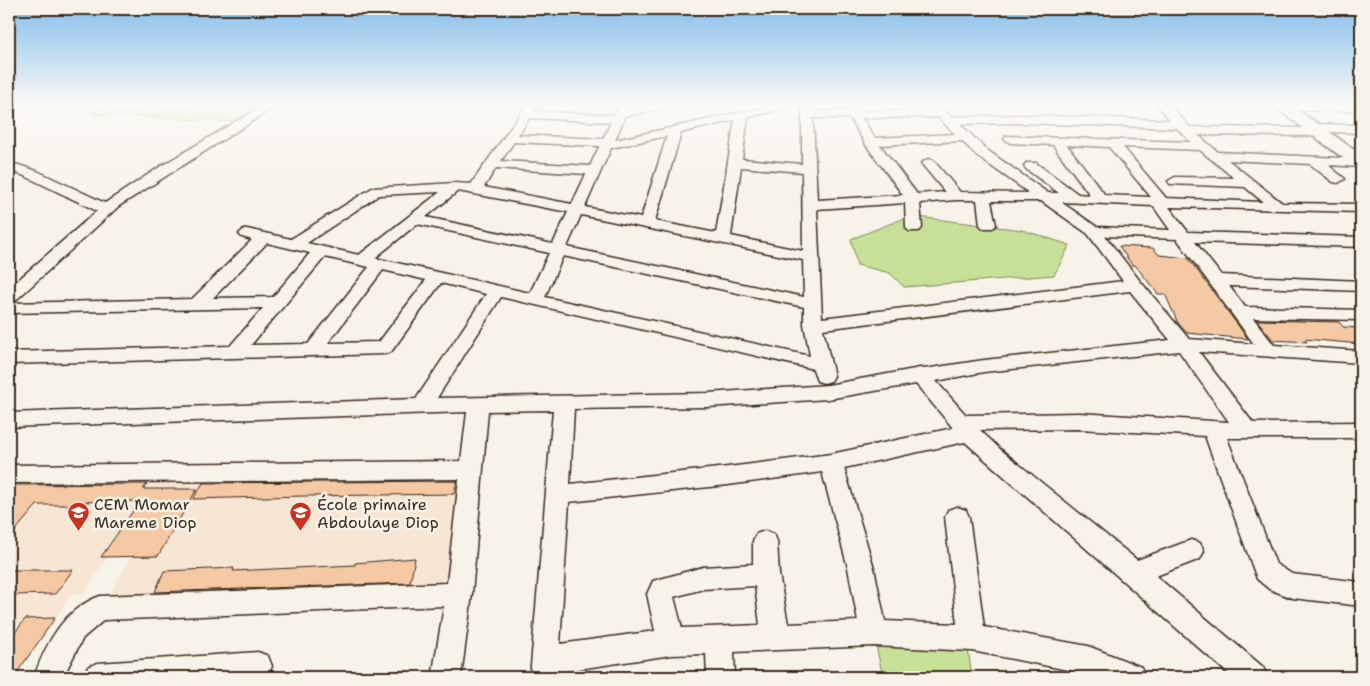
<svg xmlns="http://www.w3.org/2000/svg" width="1370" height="686" font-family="'Shantell Sans',sans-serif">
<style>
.built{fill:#f7e6d4}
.green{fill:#c7e198;stroke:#81865b}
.building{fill:#f6c9a5;stroke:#3b2a1e}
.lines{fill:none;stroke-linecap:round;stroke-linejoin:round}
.minor-casing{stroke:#3b2a1e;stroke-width:3}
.tertiary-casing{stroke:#3b2a1e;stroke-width:4}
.minor{fill:#f7f3e8;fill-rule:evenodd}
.tertiary{fill:#f7f3e8;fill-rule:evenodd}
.labels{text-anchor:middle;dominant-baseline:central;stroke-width:5;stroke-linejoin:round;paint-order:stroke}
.near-poi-label{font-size:16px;fill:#3b2a1e;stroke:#f7f3e8;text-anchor:start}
</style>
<rect width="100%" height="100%" fill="#f7f3e8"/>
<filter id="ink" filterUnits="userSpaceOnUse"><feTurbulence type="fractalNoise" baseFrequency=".02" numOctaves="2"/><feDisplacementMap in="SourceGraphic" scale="10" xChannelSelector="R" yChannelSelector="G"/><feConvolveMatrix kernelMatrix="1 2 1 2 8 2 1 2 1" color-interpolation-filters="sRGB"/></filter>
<g filter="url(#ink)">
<path class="built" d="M464,474l-17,117 -343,13 27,-48 -23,1 -24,36h-11l-59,84h-5v-199z"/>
<path class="green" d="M107,106h152l-23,16 -144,-8z
M910,216l112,14 48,15 -16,30 -150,12 -14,-14 -33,-8 -6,-26z
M873,632l93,4 6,41h-89z"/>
<path class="building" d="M1119,246l34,2 6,7 29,3 60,81 -61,-6 -9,-10 -13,-29h-7l-23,-29h-3z
M1257,320l82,2 4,5 18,1v16l-56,-5 2,3 -34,-2z
M457,481l-3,13 -151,2 -110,3 10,-16z
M147,484l-4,5h54l-39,67 -57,1 39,-56 -67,1 -3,3h-33l-28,33v-53z
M415,558l-5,25 -255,9 9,-21 70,-3 -1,3 122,-6v-2z
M9,570h64l-18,24 -46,1z
M55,618l-41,59h-5v-36l16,-22z"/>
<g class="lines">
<defs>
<path id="minor" d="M262,106h14l-157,100 -104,95 -6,1v-14l88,-77 -70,-34 -18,-7v-8l28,9 68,32 56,-37z
M526,106h11l-3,5 80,4 5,-9h10v2l13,-2h23l-6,3 -34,7 -10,24 154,-34h19l-1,2 -39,9 -6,42 60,5v-58h10l1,5h36l2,-5h10v5l70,-1 -2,-4h11l12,11 67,-2 151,5 -12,-14h12l20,21 119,1 6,-4 46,1v8l-33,-1 -6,4 -124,-1 20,17 143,7v8l-33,-2 17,14 -7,4 -5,-1 -23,-18 -82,-4 54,43 79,1v8l-192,-5 19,25 173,5v10l-166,-5 26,33 140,6v10l-132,-5 16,21 116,3v10l-108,-2 21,27 87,6v12l-162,-11 54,71 108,-1v16h-134l49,126 16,10 69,8v24l-69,-8 -23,-9 -12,-10 -52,-143 -126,-7 -99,1 20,19 137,111 54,-20 9,3 4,8 -4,8 -44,17 107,91 4,10h-35l-267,-235 -121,26 30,100 11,53 72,3 -12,-107 3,-7 9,-3 9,3 3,7 15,110 104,19 53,21 4,10h-48l-9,-3 -116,-23 -98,-5 -140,6 1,25h-28l-1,-23 -35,1 -112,17 -1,5h-28l23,-267 -65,1 -16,183 -11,83h-29l12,-71 -340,14 -21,18 -20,39h-29c12,-34 30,-68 66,-81l347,-13 12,-104 -450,4v-18l452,-4 6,-49 -458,15v-14l407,-14 70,-105 -45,-11 -50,69 -7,2 -375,10v-12l221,-6 33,-38 -254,5v-10l183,-4 60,-59 -10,-3 -3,-3 3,-3 5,-2 44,10 81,-51 83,-5 16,1zM938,117l17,17 -80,4 -13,-20zM530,118l81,4 -8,17 -85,-4zM813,118h37l16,27 37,50 -86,5zM735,120l-19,113 -61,-12 26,-88zM1019,123l158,5 14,14 -185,-6 -2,3 6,4 43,2 37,50 -12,-1 -42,-31h-10l-2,3 2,3 33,24h-11l-61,-43 -27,-26zM667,136l-26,82 -56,-11 26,-59zM962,141l15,15 52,37 -69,-1 -27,-32 -5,-1 -7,4 24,29 -28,2 -37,-49zM514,142l85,4v1l-9,19 -89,-5zM1067,145l42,2 42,50 -46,-2zM1123,147l77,3 34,28 -59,-1 -7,4 2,3 75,3 18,15 -97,-4zM741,167l61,5 1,79 -72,-15zM496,168l90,6 -14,30 -88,-17zM458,191l110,21 -15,32 -127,-27zM440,192l-81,63 -52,-12 72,-48zM956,200h21l3,25 3,3h10l3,-3 -5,-24h50l47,33 35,47 -301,37 -5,-109 88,-6 1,25 3,3h10l3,-3 -2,-25zM1061,202l92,4 17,24 -73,-3zM581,215l222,45 1,37 -237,-50zM417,224l132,29 -19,40 -155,-35zM1105,236l72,3 77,105 -65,-5 -49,-58zM267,243l43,10 -37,44 -60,1zM563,256l241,51v17l6,32 -265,-59zM325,257l44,10 -61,77 -57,1zM383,270l43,10 -47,62 -51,1zM1130,291l40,49 -186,20 -60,9 -4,-1 -92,17 -120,8 -271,5 64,-101 312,72 4,12 7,2 7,-2 3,-5 -11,-47zM1179,351l50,71 -150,-9 -113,2 -30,-34 48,-9zM916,384l37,44 -122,26 -103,13 -158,17 4,-75 134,-2 120,-8zM822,472l26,96 10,53 -70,3 -9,-50 -2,-33 -3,-7 -9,-3 -9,3 -3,7v23l-50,3 -50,14 -6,13 8,37 -95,13 9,-142 159,-17zM755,586l5,39 -78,3 -8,-31 29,-8z
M1278,106h83v5l-78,-1 -4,-1z
M258,652l10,4 4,10 -4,10 -4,1h-181l5,-10 10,-4z"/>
<path id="tertiary" d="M1274,106h16l30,19 41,30v13l-6,-1z"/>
</defs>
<use href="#minor" class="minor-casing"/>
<use href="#tertiary" class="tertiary-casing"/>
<use href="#minor" class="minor"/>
<use href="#tertiary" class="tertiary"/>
</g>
</g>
<linearGradient id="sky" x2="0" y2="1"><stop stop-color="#85beeb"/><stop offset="0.52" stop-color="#fbfaf5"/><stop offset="1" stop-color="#fbfaf5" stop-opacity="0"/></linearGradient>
<rect width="1370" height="202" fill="url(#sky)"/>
<defs>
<symbol id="school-pin" viewBox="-11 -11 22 30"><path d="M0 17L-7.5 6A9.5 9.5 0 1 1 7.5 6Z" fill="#c8321e" stroke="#f7f3e8"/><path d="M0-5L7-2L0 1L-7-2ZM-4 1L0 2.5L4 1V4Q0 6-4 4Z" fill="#fff"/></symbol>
</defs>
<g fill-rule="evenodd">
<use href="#school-pin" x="66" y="500" width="25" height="34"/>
<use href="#school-pin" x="288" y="500" width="25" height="34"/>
</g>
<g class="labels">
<g class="near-poi-label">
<text x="94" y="504">CEM Momar<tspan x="94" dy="18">Mareme Diop</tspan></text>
<text x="317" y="504">École primaire<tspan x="317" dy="18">Abdoulaye Diop</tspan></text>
</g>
</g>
<rect width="1370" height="686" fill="none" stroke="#f7f3e8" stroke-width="30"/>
<rect x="15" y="15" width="1340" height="656" fill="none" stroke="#3b2a1e" stroke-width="2" filter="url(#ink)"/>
</svg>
